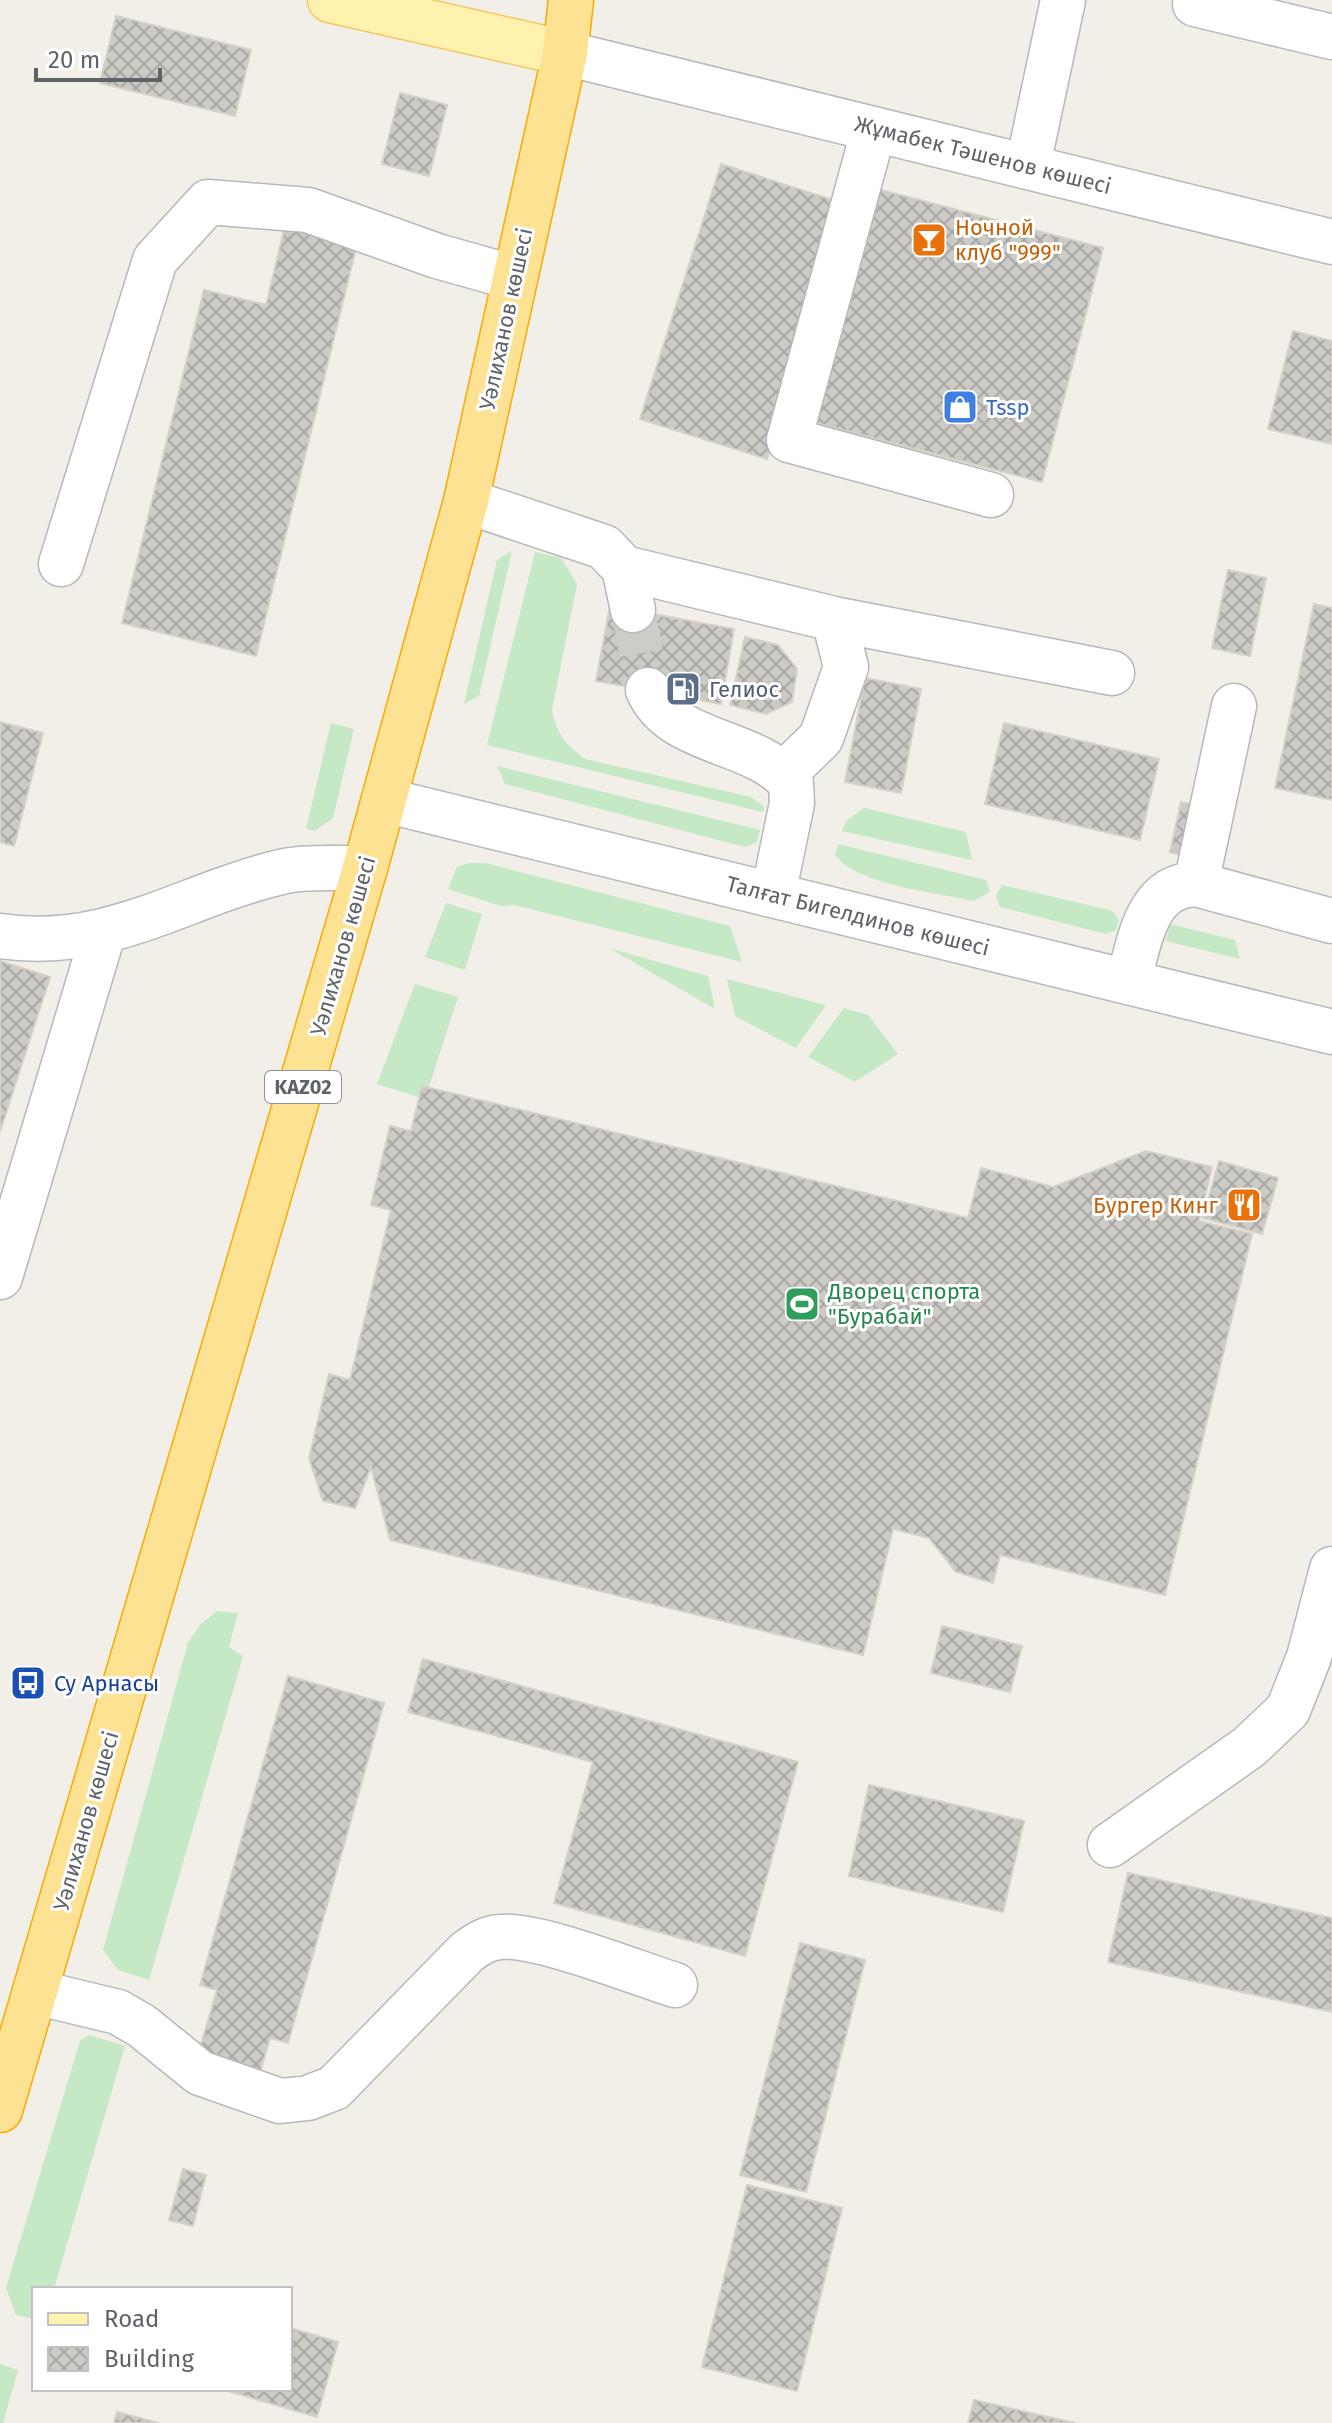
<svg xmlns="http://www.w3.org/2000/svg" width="1332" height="2423" font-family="'Fira Sans',sans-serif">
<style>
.grass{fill:#c5e8c5}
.building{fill:url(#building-cross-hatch);stroke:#d6d1c6;stroke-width:2}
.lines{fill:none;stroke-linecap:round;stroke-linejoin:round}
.minor-tunnel{stroke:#ccccc8;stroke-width:44;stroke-dasharray:44 22;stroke-linecap:butt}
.minor-casing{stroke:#b5b8bc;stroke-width:47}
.major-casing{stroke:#f2c960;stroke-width:47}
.highway-casing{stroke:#f9ab00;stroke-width:47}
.minor{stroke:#fff;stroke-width:44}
.major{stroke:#fff2af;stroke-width:44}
.highway{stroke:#fde293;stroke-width:44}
.labels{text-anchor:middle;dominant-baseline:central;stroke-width:6;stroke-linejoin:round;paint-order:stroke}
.shield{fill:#fff;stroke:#8f9295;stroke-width:2}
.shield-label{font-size:20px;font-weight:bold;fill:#5f6368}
.street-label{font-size:22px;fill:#5f6368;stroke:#fff}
.food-label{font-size:22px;fill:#c56008;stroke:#fff;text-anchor:start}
.shop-label{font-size:22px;fill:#366cbe;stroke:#fff;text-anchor:start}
.service-label{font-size:22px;fill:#4e5e75;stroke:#fff;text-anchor:start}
.leisure-label{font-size:22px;fill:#27864d;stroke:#fff;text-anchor:start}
.transit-label{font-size:22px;fill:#164399;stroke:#fff;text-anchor:start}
</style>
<defs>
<pattern id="building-cross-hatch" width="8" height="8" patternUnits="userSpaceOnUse" patternTransform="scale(2)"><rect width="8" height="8" fill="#cccac5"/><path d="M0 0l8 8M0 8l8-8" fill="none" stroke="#a9a8a4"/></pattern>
</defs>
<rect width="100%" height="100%" fill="#f1efe8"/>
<path class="grass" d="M512,551l-33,145 -15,8 33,-144z
M535,552l26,6 16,26 -25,126c4,23 14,35 33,49l166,38 13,10 -1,5 -276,-67z
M331,723l23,6 -21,89 -18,13 -9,-2z
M497,766l263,64 -3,12 -12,5 -240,-63z
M864,808l102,24 6,28 -130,-29 4,-10z
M838,844l148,36 4,12 -16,9c-36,-8 -117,-16 -139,-46z
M469,863h16l245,63 12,36 -228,-57 -13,1 -53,-17 9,-22z
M1002,885l111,26 6,9 -3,10 -10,4 -106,-27 -4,-11z
M446,903l36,11 -17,56 -40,-13z
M1174,925l61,15 5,19 -74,-18 4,-15z
M609,948l99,28 7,33z
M727,979l99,26 -30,43 -61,-32z
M415,984l43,13 -33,102 -48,-15z
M844,1008l24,7 30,39 -43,28 -47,-25z
M217,1611l21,2 -9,34 14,9 -94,324 -31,-10 -15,-20 85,-307 12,-18z
M89,2035l36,11 -71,243h-20v30l-18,-4 -10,-27 74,-247z
M0,2364l18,6 -15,53h-3z"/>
<path class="building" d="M116,16l135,34 -16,66 -135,-33z
M400,93l47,12 -18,71 -47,-12z
M721,164l127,41 -81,254 -127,-40z
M870,187l233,61 -61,234 -233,-61z
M286,222l72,18 -102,416 -134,-33 82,-333 62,15z
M1293,331l39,10v103l-64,-15z
M1228,570l38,8 -16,78 -38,-8z
M1314,604l18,4v192l-57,-12z
M610,606l124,23 -13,75 -125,-23z
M745,637l33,8 19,24 -5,33 -26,12 -36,-9z
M865,678l56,11 -20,104 -56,-11z
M0,722l43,11 -29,113 -14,-4z
M1004,723l155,36 -19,81 -155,-36z
M1181,802l19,4 -12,51 -18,-5z
M0,961l50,16 -50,155z
M422,1086l546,132 13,-50 72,19 93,-36 66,16 -13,54 53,13 -87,361 -165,-40 -7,28 -37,-11 -27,-34 -36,-9 -30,126 -473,-115 -19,-73 -16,41 -32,-7 -14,-43 20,-84 21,6 41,-170 -20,-5 19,-79 21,5z
M1219,1161l59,17 -16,56 -59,-16z
M942,1626l80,20 -12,46 -79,-19z
M423,1659l375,103 -53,194 -191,-53 39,-141 -185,-50z
M288,1676l96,27 -96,340 -18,-5 -12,41 -62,-17 21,-72 -17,-5z
M869,1785l155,36 -21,91 -154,-36z
M1128,1873l204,45v94l-224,-50z
M800,1943l65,17 -59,232 -66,-17z
M183,2169l23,6 -13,51 -24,-6z
M747,2185l95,23 -45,183 -95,-24z
M290,2328l48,14 -21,75 -96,-28h69z
M974,2400l101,23h-107z
M117,2412l42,11h-45z"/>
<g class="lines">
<path class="minor-tunnel" d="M633,610l15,80"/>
<defs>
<path id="minor" d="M1195,4l137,33
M565,53l767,189
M874,129l-85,311 202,55
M1028,165l35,-165
M466,501l138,46 20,21 9,42
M61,564l94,-304 53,-58 100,8 129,46 78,22
M624,568l210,51 278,54
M648,690c24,55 108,49 143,93l1,20 -19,92
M784,774l37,-36 25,-71 -12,-48
M384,800l948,232
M1196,884l38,-178
M0,936c110,16 184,-42 285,-65 25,-5 55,-2 80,-3
M1128,982c12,-40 17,-96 68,-98l136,37
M0,1277l103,-343
M1110,1845l139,-98 39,-37 21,-53 23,-88
M35,1992l83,20 24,14 58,47 80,28 28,-3 26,-10 133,-136c11,-8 20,-14 33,-15 37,-4 136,36 175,48"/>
<path id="major" d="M330,0l235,53"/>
<path id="highway" d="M0,2110l365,-1242 101,-367 99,-448 6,-53"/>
</defs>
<use href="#minor" class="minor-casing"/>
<use href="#major" class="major-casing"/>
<use href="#highway" class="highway-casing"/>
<use href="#minor" class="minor"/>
<use href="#major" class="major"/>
<use href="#highway" class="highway"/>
</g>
<defs>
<symbol id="bar-square" viewBox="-11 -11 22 22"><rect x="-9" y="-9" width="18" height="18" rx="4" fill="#e8710a" stroke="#fff"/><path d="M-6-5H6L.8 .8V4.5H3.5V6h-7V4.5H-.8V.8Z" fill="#fff"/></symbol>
<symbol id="shop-square" viewBox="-11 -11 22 22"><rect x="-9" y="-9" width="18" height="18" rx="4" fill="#3f7fe0" stroke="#fff"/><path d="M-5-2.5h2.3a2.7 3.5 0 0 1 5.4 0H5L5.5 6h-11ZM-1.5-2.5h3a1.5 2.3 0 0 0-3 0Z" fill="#fff"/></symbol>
<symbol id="fuel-square" viewBox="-11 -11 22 22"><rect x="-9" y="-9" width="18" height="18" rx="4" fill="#5c6f8a" stroke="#fff"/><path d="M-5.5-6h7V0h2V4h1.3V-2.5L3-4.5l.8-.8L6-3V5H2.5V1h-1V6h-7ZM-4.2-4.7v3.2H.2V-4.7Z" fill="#fff"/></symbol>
<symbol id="restaurant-square" viewBox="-11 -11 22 22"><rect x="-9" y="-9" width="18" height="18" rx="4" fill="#e8710a" stroke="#fff"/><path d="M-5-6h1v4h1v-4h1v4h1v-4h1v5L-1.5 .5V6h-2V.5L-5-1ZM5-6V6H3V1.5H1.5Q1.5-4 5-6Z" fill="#fff"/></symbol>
<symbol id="stadium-square" viewBox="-11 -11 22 22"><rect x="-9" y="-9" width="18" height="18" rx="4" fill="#2e9e5b" stroke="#fff"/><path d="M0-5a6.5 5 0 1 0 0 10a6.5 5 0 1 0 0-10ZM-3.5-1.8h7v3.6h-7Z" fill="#fff"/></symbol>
<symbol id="bus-square" viewBox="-11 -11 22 22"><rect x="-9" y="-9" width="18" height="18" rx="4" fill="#1a4fb4" stroke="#fff"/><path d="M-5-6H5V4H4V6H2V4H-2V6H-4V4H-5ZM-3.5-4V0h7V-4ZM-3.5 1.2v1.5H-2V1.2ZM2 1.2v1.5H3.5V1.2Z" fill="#fff"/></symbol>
</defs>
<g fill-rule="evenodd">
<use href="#bar-square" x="909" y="220" width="40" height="40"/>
<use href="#shop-square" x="940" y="387" width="40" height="40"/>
<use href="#fuel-square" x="663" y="669" width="40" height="40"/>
<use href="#restaurant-square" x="1224" y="1185" width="40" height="40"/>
<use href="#stadium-square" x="782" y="1284" width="40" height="40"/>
<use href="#bus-square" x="8" y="1663" width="40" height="40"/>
</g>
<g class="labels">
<rect class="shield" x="265" y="1071" width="76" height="32" rx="6"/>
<g class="shield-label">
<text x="303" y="1087">KАZ02</text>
</g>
<g class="street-label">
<text transform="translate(983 155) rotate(14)">Жұмабек Тәшенов көшесі</text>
<text transform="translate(506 319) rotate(-78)">Уәлиханов көшесі</text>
<text transform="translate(858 916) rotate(14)">Талғат Бигелдинов көшесі</text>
<text transform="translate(343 946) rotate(-74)">Уәлиханов көшесі</text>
<text transform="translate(86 1821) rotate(-74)">Уәлиханов көшесі</text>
</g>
<g class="food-label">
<text x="955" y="227">Ночной<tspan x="955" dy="25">клуб "999"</tspan></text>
<text x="1218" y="1205" text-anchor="end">Бургер Кинг</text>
</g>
<g class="shop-label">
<text x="986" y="407">Tssp</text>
</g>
<g class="service-label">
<text x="709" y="689">Гелиос</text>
</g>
<g class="leisure-label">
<text x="828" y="1291">Дворец спорта<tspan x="828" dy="25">"Бурабай"</tspan></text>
</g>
<g class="transit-label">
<text x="54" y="1683">Су Арнасы</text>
</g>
</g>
<rect x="32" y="2287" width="260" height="104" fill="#ffffff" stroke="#bfc1c3" stroke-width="2"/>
<rect x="48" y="2313" width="40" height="12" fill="#fff2af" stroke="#bfc1c3" stroke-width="2"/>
<text x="104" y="2327" font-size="24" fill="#5f6368">Road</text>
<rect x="48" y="2347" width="40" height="24" fill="url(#building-cross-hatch)" stroke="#bfc1c3" stroke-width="2"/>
<text x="104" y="2367" font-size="24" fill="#5f6368">Building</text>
<path d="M36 68v12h124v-12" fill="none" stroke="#5f6368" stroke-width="4"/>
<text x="48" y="68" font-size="24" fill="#5f6368" stroke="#ffffff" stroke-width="6" paint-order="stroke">20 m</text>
</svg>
